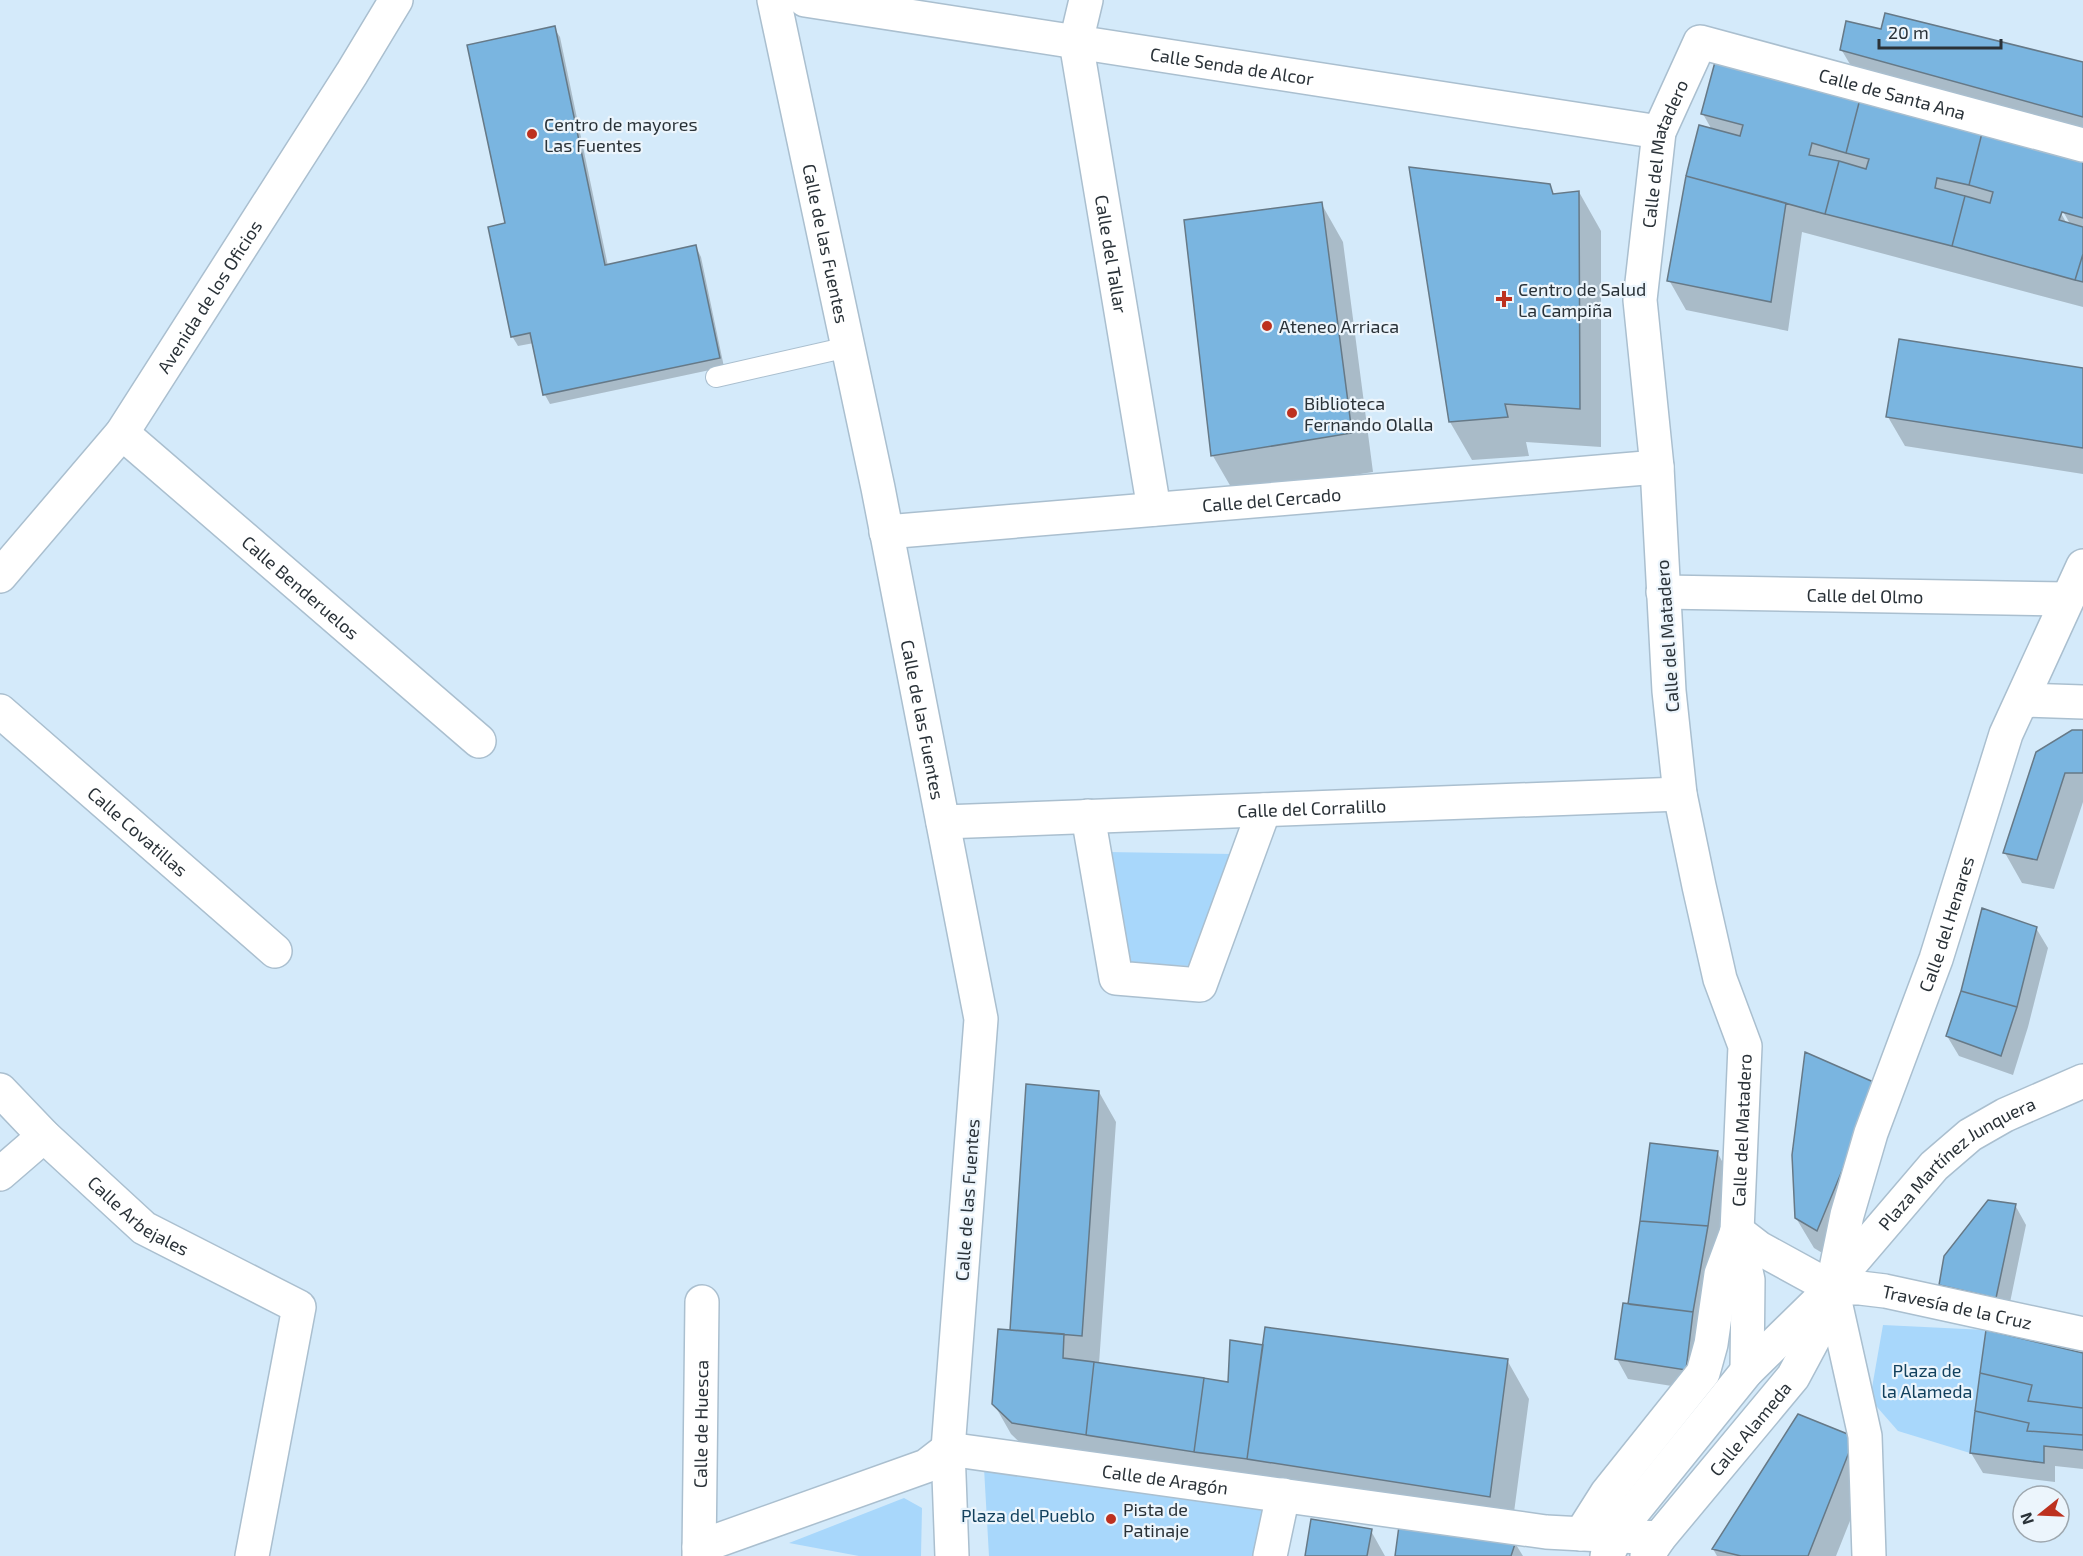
<svg xmlns="http://www.w3.org/2000/svg" width="2083" height="1556" font-family="'Exo 2',sans-serif">
<style>
.green{fill:#a8d7fb}
.shadow{fill:#0003;fill-rule:evenodd}
.building{fill:#7ab5e0;stroke:#667987;stroke-width:1.5}
.lines{fill:none;stroke-linecap:round;stroke-linejoin:round}
.service-casing{stroke:#aabfcf;stroke-width:22}
.minor-casing{stroke:#aabfcf;stroke-width:36}
.secondary-casing{stroke:#aabfcf;stroke-width:36}
.service{stroke:#fff;stroke-width:20}
.minor{stroke:#fff;stroke-width:33}
.secondary{stroke:#fff;stroke-width:33}
.poi-dot{fill:#bd311f;stroke:#ecf5fc;stroke-width:2}
.labels{text-anchor:middle;dominant-baseline:central;stroke-width:4.5;stroke-linejoin:round;paint-order:stroke}
.street-label{font-size:18px;fill:#2a3238;stroke:#ecf5fc}
.poi-label{font-size:18px;fill:#2a3238;stroke:#ecf5fc;text-anchor:start}
.park-label{font-size:18px;fill:#12415e;stroke:#ecf5fc}
</style>
<rect width="100%" height="100%" fill="#d4eafa"/>
<path class="green" d="M1107,852l125,2 -41,112 -62,-2z
M1883,1325l103,5 -16,123 -72,-22 -28,-32z
M984,1468l283,36 -10,52h-268z
M904,1498l18,10 -1,48h-62l-70,-13z"/>
<path class="shadow" d="M554,28l6,9 48,229 88,-19 5,10 23,110 -174,37 -5,-9 -11,-52 -16,3 -6,-10 -5,-112z
M1882,31l201,33v85l-219,-61 -23,-39z
M1703,114l380,47v146l-281,-75 -14,99 -102,-21 -17,-30 43,-150zM2059,204l11,20h-3l-10,-18z
M1549,186l6,10 24,-4 22,39v216l-75,-5 3,14 -57,4 -22,-38z
M1321,203l22,39 30,230 -138,22 -22,-38 -27,-235z
M2083,370v104l-178,-28 -17,-29z
M2083,731v71l-29,87 -32,-6 -17,-30z
M2036,928l12,20 -20,79 -15,48 -54,-19 -12,-20z
M1877,1085l-43,175 -20,-12 -18,-30z
M1099,1092l17,30 -17,242 130,20 35,-38 243,14 22,39 -18,136 -481,-83 -19,-18 -17,-30 17,-72z
M1717,1152l11,20 -31,218 -69,-11 -11,-20 13,-54z
M2015,1205l11,20 -19,92 -55,-12 -11,-20z
M2083,1355v114l-28,-3v16l-72,-9 -12,-20z
M1798,1416l73,52 -35,88h-119l-4,-7z
M1371,1531l14,25h-79z
M1515,1543l8,13h-126z"/>
<path class="building" d="M1885,13l198,49v55l-243,-67 6,-29 35,8z
M555,26l50,239 91,-20 24,113 -177,37 -13,-62 -19,4 -23,-110 17,-4 -38,-178z
M1715,62l145,37 -14,54 -34,-10 -3,12 30,6 -14,53 -139,-38 13,-51 41,11 3,-11 -42,-11z
M1860,99l122,34 -13,52 -32,-7 -2,10 30,8 -13,50 -127,-32 14,-53 27,8 3,-10 -23,-6z
M1982,133l101,27v58l-21,-6 -3,8 24,7v27l-8,26 -123,-34 13,-50 25,7 3,-11 -24,-7z
M1409,167l141,17 3,10 26,-3 1,218 -75,-5 3,13 -59,5z
M1686,176l100,27 -15,99 -104,-21z
M1322,202l30,231 -141,23 -27,-236z
M2083,254v28l-8,-2z
M1899,339l184,29v80l-197,-31z
M2072,730h11v43h-18l-28,87 -34,-7 33,-101z
M1982,908l55,19 -20,80 -56,-16z
M1961,991l56,16 -16,49 -55,-20z
M1805,1052l73,32 -61,147 -22,-13 -3,-63z
M1026,1084l73,7 -17,245 -72,-6z
M1650,1143l68,8 -10,75 -68,-5z
M1988,1200l28,4 -20,94 -57,-13 5,-29z
M1640,1221l68,5 -15,86 -65,-8z
M1623,1303l70,9 -7,58 -71,-11z
M1265,1327l243,32 -18,138 -243,-38z
M998,1329l66,5 -1,24 31,4 -8,73 -74,-12 -20,-19z
M1986,1330l97,23v55l-55,-7 4,-16 -52,-12z
M1230,1340l33,5 -16,114 -53,-7 10,-74 24,4z
M1094,1362l110,16 -10,74 -108,-17z
M1980,1373l52,12 -4,16 55,7v27l-56,-4 2,-8 -54,-12z
M1975,1411l54,12 -2,8 56,4v15l-39,-4v17l-74,-10z
M1798,1414l57,23 -47,119h-67l-29,-7z
M1311,1519l61,10 -5,27h-62z
M1399,1526l117,15 -5,15h-116z"/>
<g class="lines">
<defs>
<path id="service" d="M716,377l132,-30"/>
<g id="minor">
<path id="s1" d="M774,0l104,488 103,531 -33,430 4,107"/>
<path id="s2" d="M805,0l854,132"/>
<path id="s3" d="M1086,0l-10,42 78,467"/>
<path id="s4" d="M122,433l357,308"/>
<path id="s5" d="M886,532l771,-65"/>
<path id="s6" d="M0,576l122,-143 230,-360 44,-73"/>
<path id="s7" d="M1663,592l404,7"/>
<path d="M2023,700l60,2"/>
<path id="s8" d="M0,711l275,240"/>
<path d="M1088,816l28,162 84,7 64,-175"/>
<path id="s9" d="M943,822l737,-28"/>
<path id="s10" d="M0,1090l44,46 100,92 155,79 -47,249"/>
<path d="M0,1174l44,-38"/>
<path id="s11" d="M1737,1231l22,17 73,40h28l25,3 198,43"/>
<path id="s12" d="M1747,1371l1,-91 -11,-49 8,-185 -25,-67 -21,-93 -19,-92 -11,-103 -12,-224 -17,-167 19,-168 41,-90 383,103"/>
<path d="M1581,1534l26,-41 96,-120 8,-29 10,-70 16,-43"/>
<path id="s13" d="M699,1547l227,-81 22,-17 598,83 113,6"/>
<path id="s14" d="M699,1556l3,-254"/>
<path d="M1270,1556l13,-61"/>
<path id="s15" d="M1869,1556l-4,-120 -33,-148 15,-73 24,-82 65,-174 70,-225 77,-168"/>
</g>
<g id="secondary">
<path id="s16" d="M1607,1556l10,-21 16,-23 114,-141 85,-83 14,-19 88,-103 36,-31 35,-20 78,-34"/>
<path id="s17" d="M1647,1556l12,-18 134,-161 22,-41 14,-37"/>
</g>
</defs>
<use href="#service" class="service-casing"/>
<use href="#minor" class="minor-casing"/>
<use href="#secondary" class="secondary-casing"/>
<use href="#service" class="service"/>
<use href="#minor" class="minor"/>
<use href="#secondary" class="secondary"/>
</g>
<g class="poi-dot">
<circle cx="532" cy="134" r="6"/>
<path d="M1501 290h6v6h6v6h-6v6h-6v-6h-6v-6h6z"/>
<circle cx="1267" cy="326" r="6"/>
<circle cx="1292" cy="413" r="6"/>
<circle cx="1111" cy="1519" r="6"/>
</g>
<g class="labels">
<g class="street-label">
<text stroke="none"><textPath href="#s2" startOffset="432">Calle Senda de Alcor</textPath></text>
<text stroke="none"><textPath href="#s12" startOffset="1550">Calle de Santa Ana</textPath></text>
<text stroke="none"><textPath href="#s12" startOffset="1232">Calle del Matadero</textPath></text>
<text stroke="none"><textPath href="#s1" startOffset="249">Calle de las Fuentes</textPath></text>
<text stroke="none"><textPath href="#s3" startOffset="258">Calle del Tallar</textPath></text>
<text stroke="none"><textPath href="#s6" startOffset="350">Avenida de los Oficios</textPath></text>
<text stroke="none"><textPath href="#s5" startOffset="387">Calle del Cercado</textPath></text>
<text stroke="none"><textPath href="#s4" startOffset="236">Calle Benderuelos</textPath></text>
<text stroke="none"><textPath href="#s7" startOffset="202">Calle del Olmo</textPath></text>
<text transform="translate(1667 636) rotate(-94)">Calle del Matadero</text>
<text stroke="none"><textPath href="#s1" startOffset="735">Calle de las Fuentes</textPath></text>
<text stroke="none"><textPath href="#s9" startOffset="369">Calle del Corralillo</textPath></text>
<text stroke="none"><textPath href="#s8" startOffset="183">Calle Covatillas</textPath></text>
<text stroke="none"><textPath href="#s15" startOffset="654">Calle del Henares</textPath></text>
<text stroke="none"><textPath href="#s12" startOffset="242">Calle del Matadero</textPath></text>
<text stroke="none"><textPath href="#s16" startOffset="530">Plaza Martínez Junquera</textPath></text>
<text transform="translate(967 1200) rotate(-86)">Calle de las Fuentes</text>
<text stroke="none"><textPath href="#s10" startOffset="188">Calle Arbejales</textPath></text>
<text stroke="none"><textPath href="#s11" startOffset="238">Travesía de la Cruz</textPath></text>
<text stroke="none"><textPath href="#s14" startOffset="132">Calle de Huesca</textPath></text>
<text stroke="none"><textPath href="#s17" startOffset="164">Calle Alameda</textPath></text>
<text stroke="none"><textPath href="#s13" startOffset="488">Calle de Aragón</textPath></text>
</g>
<g class="poi-label">
<text x="544" y="124">Centro de mayores<tspan x="544" dy="21">Las Fuentes</tspan></text>
<text x="1518" y="289">Centro de Salud<tspan x="1518" dy="21">La Campiña</tspan></text>
<text x="1279" y="326">Ateneo Arriaca</text>
<text x="1304" y="403">Biblioteca<tspan x="1304" dy="21">Fernando Olalla</tspan></text>
<text x="1123" y="1509">Pista de<tspan x="1123" dy="21">Patinaje</tspan></text>
</g>
<g class="park-label">
<text x="1927" y="1370">Plaza de<tspan x="1927" dy="21">la Alameda</tspan></text>
<text x="1028" y="1515">Plaza del Pueblo</text>
</g>
</g>
<g transform="translate(2041 1514) rotate(252)"><circle r="28" fill="#ecf5fc" stroke="#9ea7ae" stroke-width="1.5"/>
<path d="M0-4.5L10 22L0 15L-10 22Z" fill="#bd311f"/>
<text y="-9" font-size="16" font-weight="bold" text-anchor="middle" fill="#2a3238">N</text>
</g>
<path d="M1879 39v9h122v-9" fill="none" stroke="#2a3238" stroke-width="3"/>
<text x="1888" y="39" font-size="18" fill="#2a3238" stroke="#ecf5fc" stroke-width="4.5" paint-order="stroke">20 m</text>
</svg>
